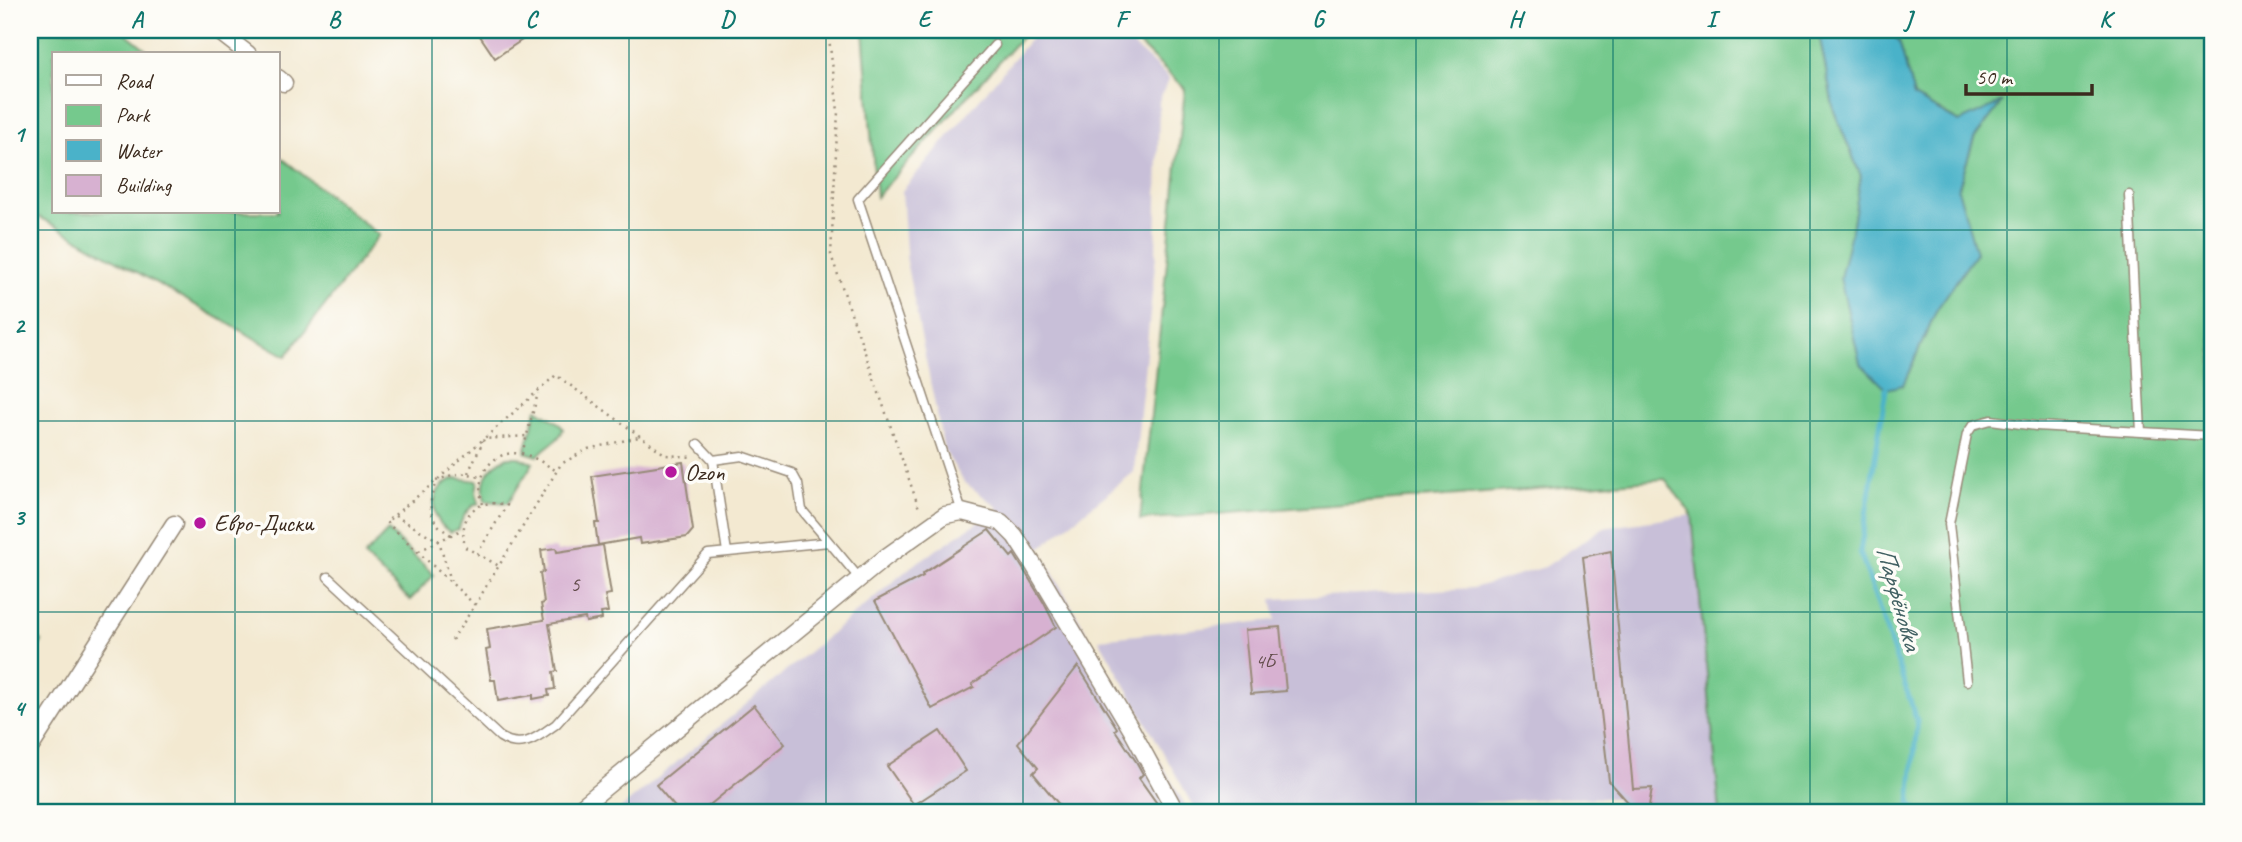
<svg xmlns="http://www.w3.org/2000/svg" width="2242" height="842" font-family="Caveat,sans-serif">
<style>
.industrial{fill:#c8bfd8}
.green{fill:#75c98d;stroke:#587a56;stroke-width:2}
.water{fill:#4ab2c9;stroke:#426e74;stroke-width:2}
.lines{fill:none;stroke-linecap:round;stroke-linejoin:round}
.stream{stroke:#4ab2c9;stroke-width:5}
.building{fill:#d7b1d1}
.lane-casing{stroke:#978a78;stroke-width:11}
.street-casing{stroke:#978a78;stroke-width:19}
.path{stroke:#978a78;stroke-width:2.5;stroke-dasharray:2 5;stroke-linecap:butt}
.lane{stroke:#fff;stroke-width:8}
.street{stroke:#fff;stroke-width:16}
.grid{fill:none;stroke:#0f766e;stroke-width:2;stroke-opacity:0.55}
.poi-dot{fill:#b5179e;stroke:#fdfcf7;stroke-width:2.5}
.labels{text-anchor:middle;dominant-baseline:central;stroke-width:7;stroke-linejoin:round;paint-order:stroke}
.number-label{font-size:21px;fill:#624c4b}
.poi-label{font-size:24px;fill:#3b2a1e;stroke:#fdfcf7;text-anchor:start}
.water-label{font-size:26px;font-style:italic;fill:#416062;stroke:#fdfcf7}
.neatline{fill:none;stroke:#0f766e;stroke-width:2.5}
.grid-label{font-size:23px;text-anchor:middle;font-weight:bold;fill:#0f766e}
</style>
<rect width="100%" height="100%" fill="#fdfcf7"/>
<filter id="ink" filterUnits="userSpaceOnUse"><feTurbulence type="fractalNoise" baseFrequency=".0143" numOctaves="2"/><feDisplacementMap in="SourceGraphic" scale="14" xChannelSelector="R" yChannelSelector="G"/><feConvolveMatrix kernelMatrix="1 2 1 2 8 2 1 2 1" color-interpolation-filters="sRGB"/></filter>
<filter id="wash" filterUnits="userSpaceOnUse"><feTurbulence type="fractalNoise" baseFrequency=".00686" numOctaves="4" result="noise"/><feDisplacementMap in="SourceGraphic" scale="28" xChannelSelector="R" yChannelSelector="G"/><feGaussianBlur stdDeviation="1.57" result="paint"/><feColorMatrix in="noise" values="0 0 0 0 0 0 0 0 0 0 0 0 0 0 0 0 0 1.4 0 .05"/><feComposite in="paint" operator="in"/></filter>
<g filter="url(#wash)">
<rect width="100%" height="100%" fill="#f3e9d1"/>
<path class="industrial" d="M1038,30h78l53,48 -10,23 -3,153 -22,218 -95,77 150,263h-572l295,-246 87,-58 -35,-26 -20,-32 -37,-184 -5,-75z
M1692,515l28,297h-105l2,-14h-56l-253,14h-111l-98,-173 177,-19 -4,-21 201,-11 72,-21 58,-39z"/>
<path class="green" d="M30,30h92l30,24h-98v158h224v-57l101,80 -93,121 -245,-138 -11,-2z
M863,30h165l-152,167z
M1124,30h696l-1,4 15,77 27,65 -8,48 50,161 34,-76 39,-56 -18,-63 16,-51 27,-36 -41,19 -46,-25 -15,-56 -13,-11h326v782h-492l-28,-297 -27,-36 -525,41 45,-431z
M537,409l23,15 3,5c-3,13 -18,16 -25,27l-13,-4z
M508,457h10l15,6 -25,40 -23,-2c-5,-22 3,-35 23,-44z
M456,478l22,3 -2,11 3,11c-12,4 -17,14 -20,26l-9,3c-23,-14 -21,-46 6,-54z
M388,531l46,44 -24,25 -46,-44z
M30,633l12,8 -12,22z"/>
<path class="water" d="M1820,30h66l13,11 15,56 45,25 43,-20 -28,37 -16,50 18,64 -39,56 -34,76 -17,4 -26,-26 -20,-85 13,-54 8,-48 -27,-65 -15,-77z"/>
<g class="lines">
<path class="stream" d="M1886,389l-26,163 57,169 -7,82 9,9"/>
</g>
<g id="blocks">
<path class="building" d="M476,30h61l-42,28z
M683,462l10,68 -6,7 -47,7 -1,-6 -41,7 -3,-22h4l-7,-47z
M989,530l22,27 3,-3 30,49 12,24 -84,57 2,3 -42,22 -57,-108 48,-25 -1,-2z
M603,545l8,49 -6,1 3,17 -7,1 1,6 -16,3 -1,-4 -36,6 8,47 -4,1 2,17 -7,1 1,6 -16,3v-4l-35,6 -3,-21h-4l-5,-30 4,-1 -3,-20 57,-9 -3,-16 3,-1 -4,-30 4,-1 -3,-22 15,-2 1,4z
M1611,551l22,238 19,-1 -4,24h-21l1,-10 -19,-21 -26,-224z
M1280,627l6,64 -35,3 -6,-64z
M1078,666l39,62 -2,2 22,33 6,11 -4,4 24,34h-98l-32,-39 5,-5 -20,-25z
M754,705l31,39 -84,68h-22l-23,-27z
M940,731l26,40 -52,34 -27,-39z"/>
</g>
</g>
<g filter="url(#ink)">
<use href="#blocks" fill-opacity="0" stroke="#978a78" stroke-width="2"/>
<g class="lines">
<defs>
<path id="lane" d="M2211,30l1,14
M2129,195l12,237
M698,444l15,16
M962,512l-104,-313 137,-154
M727,552l-14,-92 29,-4 50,17 6,11 4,26 27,32
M328,577l172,160c22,14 38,0 56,-13l152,-170 121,-12 31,37
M1967,681l-18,-157 18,-90 6,-9 18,-5 45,6 176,10"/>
<path id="street" d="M217,30l31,24
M278,78l6,5
M30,748l144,-224
M575,812l311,-255 59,-42 17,-3 39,10 14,14 18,28 98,165 45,83"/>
</defs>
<use href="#lane" class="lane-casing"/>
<use href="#street" class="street-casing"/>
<path class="path" d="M828,30l10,81 -7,144 89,256
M522,454l16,-61
M468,473l16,-34 42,-3
M483,504c-10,-27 9,-56 39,-50 12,2 24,11 35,17
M395,516l44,25 12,40
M451,535c-25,-15 -23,-29 -15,-54 17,-7 28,-11 45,-3
M419,551l44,-22
M477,554l30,-49c-32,-8 -49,11 -42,42l34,19
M475,605l86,-141 27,-15 51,-12
M452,640l23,-35 -89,-83 50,-41 120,-106 110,80 26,2"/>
<use href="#lane" class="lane"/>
<use href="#street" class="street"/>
</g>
</g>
<path class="grid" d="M235,30v24M432,30v782M629,30v782M826,30v782M1023,30v782M1219,30v782M1416,30v782M1613,30v782M1810,30v782M2007,30v782M235,212v600M30,230h2182M30,421h2182M30,612h2182"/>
<g class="poi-dot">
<circle cx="671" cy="472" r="7"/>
<circle cx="200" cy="523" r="7"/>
</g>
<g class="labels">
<g class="number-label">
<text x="575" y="584">5</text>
<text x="1265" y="661">4Б</text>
</g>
<g class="poi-label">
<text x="685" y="472">Ozon</text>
<text x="214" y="523">Евро-Диски</text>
</g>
<g class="water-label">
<text transform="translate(1899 598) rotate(74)">Парфёновка</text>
</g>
</g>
<rect width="2242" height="842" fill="none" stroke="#fdfcf7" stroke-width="77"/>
<rect x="52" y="52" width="228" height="161" fill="#fdfcf7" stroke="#afa8a0" stroke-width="2"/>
<rect x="66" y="75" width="35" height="10" fill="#ffffff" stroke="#afa8a0" stroke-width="2"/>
<text x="116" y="88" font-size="21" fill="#3b2a1e">Road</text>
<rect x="66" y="105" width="35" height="21" fill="#75c98d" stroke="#afa8a0" stroke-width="2"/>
<text x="116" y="122" font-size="21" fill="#3b2a1e">Park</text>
<rect x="66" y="140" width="35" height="21" fill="#4ab2c9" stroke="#afa8a0" stroke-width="2"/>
<text x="116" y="158" font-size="21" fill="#3b2a1e">Water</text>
<rect x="66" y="175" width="35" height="21" fill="#d7b1d1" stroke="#afa8a0" stroke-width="2"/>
<text x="116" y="192" font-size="21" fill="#3b2a1e">Building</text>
<path d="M1966 84v10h126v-10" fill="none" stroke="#3b2a1e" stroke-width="3.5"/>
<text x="1976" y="84" font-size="21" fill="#3b2a1e" stroke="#fdfcf7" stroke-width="5" paint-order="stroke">50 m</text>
<rect x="38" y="38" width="2166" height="766" class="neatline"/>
<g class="grid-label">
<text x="137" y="27">A</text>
<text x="334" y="27">B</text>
<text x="531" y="27">C</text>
<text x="727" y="27">D</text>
<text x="924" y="27">E</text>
<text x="1121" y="27">F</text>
<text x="1318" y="27">G</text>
<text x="1515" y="27">H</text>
<text x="1711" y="27">I</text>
<text x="1908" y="27">J</text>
<text x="2105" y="27">K</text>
<text x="19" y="142">1</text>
<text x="19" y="333">2</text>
<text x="19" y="525">3</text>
<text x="19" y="716">4</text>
</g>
</svg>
